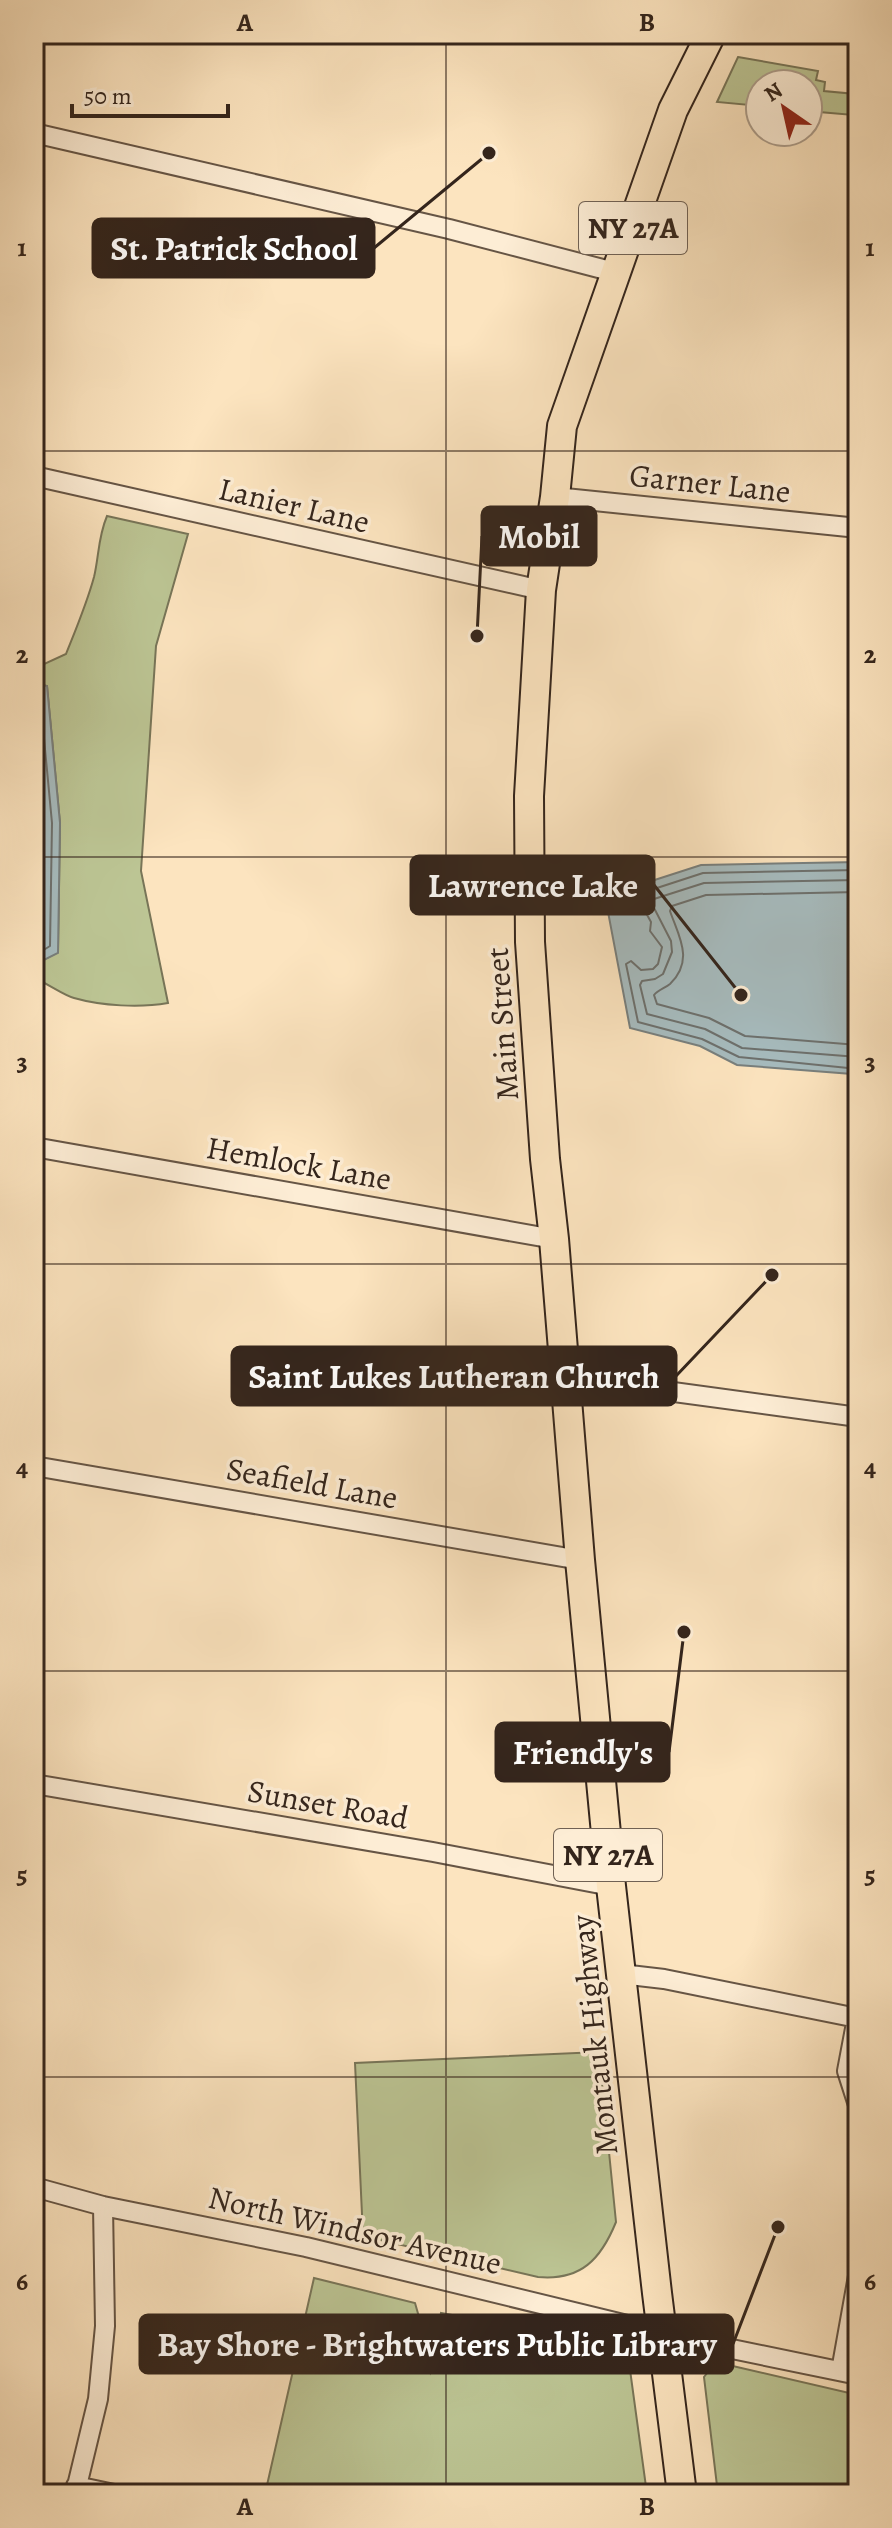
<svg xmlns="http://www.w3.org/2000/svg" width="892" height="2528" font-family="Alegreya,serif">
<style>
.green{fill:#bcc594;stroke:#787558;stroke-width:2}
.water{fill:#a6bbbe;stroke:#787f7d;stroke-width:2}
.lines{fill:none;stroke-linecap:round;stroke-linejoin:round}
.shore{stroke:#6d706d;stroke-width:2}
.street-casing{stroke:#665545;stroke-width:22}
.primary-casing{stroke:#34251c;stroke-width:32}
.street{stroke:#fdedd5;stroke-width:18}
.primary{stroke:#fce4bf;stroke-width:28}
.grid{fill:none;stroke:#34251c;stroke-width:2;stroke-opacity:0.55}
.labels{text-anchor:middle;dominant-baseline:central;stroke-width:7;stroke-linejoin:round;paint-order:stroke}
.shield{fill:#fdedd5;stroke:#706154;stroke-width:2}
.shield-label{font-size:30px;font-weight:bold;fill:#34251c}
.street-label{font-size:32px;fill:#34251c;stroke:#fdedd5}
.leader{fill:none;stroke:#34251c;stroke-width:3}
.callout-dot{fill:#34251c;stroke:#fdedd5;stroke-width:3}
.callout{fill:#34251c;stroke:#34251c;stroke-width:3}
.callout-label{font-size:34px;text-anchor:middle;font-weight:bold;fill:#fff}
.neatline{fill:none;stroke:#34251c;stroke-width:3}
.grid-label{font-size:26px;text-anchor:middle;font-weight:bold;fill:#34251c}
</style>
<rect width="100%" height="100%" fill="#fce4bf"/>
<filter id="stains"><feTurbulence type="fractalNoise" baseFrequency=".0025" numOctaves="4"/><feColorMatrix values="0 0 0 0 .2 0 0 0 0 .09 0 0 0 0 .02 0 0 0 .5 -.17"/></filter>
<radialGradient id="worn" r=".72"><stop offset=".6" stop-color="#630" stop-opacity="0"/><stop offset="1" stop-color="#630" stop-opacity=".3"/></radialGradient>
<path class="green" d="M738,57l80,14 -2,9 9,2 -1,9 31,3 -2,21 -45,-4v-27h-48v22l-43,-4z
M107,516l81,18 -32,112 -15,225 27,132c-28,5 -66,3 -94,-5 -11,-3 -27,-15 -40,-20v-13l24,-13 2,-129 -13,-137 -13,-3v-19l6,2 26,-12c10,-25 21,-51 28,-77 5,-21 4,-40 13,-61z
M599,2052l17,170c-15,37 -35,59 -78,55l-175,-41 -8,-173z
M314,2278l101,25 4,14v29l11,26 11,-59 182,34 5,8 19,139h-382z
M724,2364l134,31v99h-140l-14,-117 8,-10z"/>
<path class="water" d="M34,683l13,3 13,137 -2,130 -24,12z
M858,862v218l-6,-6 -115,-9 -37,-19 -70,-18 -25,-132 96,-31z"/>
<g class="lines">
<path class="shore" d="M34,692l6,4 12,127 -2,123 -16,10
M34,738l8,86 -2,116 -6,5
M858,870l-155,3 -86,28 -2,3 3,8 13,-3 15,4 5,9 -1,9 12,16 -4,17 -5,5 -12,1 -10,-9 -5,3 12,58 64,17 37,18 119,12
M858,880l-154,3 -50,16 -2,5 19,37 1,11 -9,22 -8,5 -13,2 -2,4 7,29 58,15 37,19 116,9
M858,892l-152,3 -34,11 -2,5c8,24 25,49 0,73 -5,4 -12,6 -16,11l3,9 52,14 36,18 113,9"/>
<defs>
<path id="street" d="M34,133l415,96 169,44
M34,476l507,114
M555,497l303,31
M34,1147l520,92
M563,1377l295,40
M34,1466l546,94
M34,1784l399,68 178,34
M621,1974l43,5 193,39 -10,53 11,34
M34,2187l69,19 203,41 387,94 165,34
M841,2371l17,-95
M76,2486l38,8
M75,2494l23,-95 7,-73 -2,-120"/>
<path id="primary" d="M682,2494l-25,-201 -46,-407 -31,-326 -26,-321 -9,-80 -15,-217 -1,-146 12,-206 14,-93 7,-71 111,-316 38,-76"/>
</defs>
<use href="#street" class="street-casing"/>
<use href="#primary" class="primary-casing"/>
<use href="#street" class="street"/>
<use href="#primary" class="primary"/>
</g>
<path class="grid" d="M446,34v2460M34,451h824M34,857h824M34,1264h824M34,1671h824M34,2077h824"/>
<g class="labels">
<g class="shield">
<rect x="579" y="202" width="108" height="52" rx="6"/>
<rect x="554" y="1829" width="108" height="52" rx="6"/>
</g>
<g class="shield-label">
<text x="633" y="228">NY 27A</text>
<text x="608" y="1855">NY 27A</text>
</g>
<g class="street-label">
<text transform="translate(710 483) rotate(6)">Garner Lane</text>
<text transform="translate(294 505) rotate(13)">Lanier Lane</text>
<text transform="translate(502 1024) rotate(-94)">Main Street</text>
<text transform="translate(299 1163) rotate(10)">Hemlock Lane</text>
<text transform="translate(312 1483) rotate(10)">Seafield Lane</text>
<text transform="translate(328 1804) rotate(10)">Sunset Road</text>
<text transform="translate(594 2035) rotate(-96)">Montauk Highway</text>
<text transform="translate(355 2230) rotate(13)">North Windsor Avenue</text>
</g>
</g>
<path class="leader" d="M489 153L374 248M477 636L482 536M741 995L654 885M772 1275L676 1376M684 1632L669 1752M778 2227L733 2344"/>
<g class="callout-dot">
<circle cx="489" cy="153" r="8"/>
<circle cx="477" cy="636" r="8"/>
<circle cx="741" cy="995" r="8"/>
<circle cx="772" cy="1275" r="8"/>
<circle cx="684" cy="1632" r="8"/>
<circle cx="778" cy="2227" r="8"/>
</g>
<g class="callout">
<rect x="93" y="219" width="281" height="58" rx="8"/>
<rect x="482" y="507" width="114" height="58" rx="8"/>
<rect x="411" y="856" width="243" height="58" rx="8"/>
<rect x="232" y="1347" width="444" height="58" rx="8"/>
<rect x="496" y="1723" width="173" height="58" rx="8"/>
<rect x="140" y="2315" width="593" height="58" rx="8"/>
</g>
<g class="callout-label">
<text x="234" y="260">St. Patrick School</text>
<text x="539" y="548">Mobil</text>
<text x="533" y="897">Lawrence Lake</text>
<text x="454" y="1388">Saint Lukes Lutheran Church</text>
<text x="583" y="1764">Friendly's</text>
<text x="437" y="2356">Bay Shore - Brightwaters Public Library</text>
</g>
<rect width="892" height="2528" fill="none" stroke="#fce4bf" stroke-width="88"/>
<g transform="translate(784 108) rotate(326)"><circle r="38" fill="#fdedd5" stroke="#ad9d8b" stroke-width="2"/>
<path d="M0-6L14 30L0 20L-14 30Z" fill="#8f2418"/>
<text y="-12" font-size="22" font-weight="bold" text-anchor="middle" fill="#34251c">N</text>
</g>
<path d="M72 104v12h156v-12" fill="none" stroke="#34251c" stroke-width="4"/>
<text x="84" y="104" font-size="24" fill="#34251c" stroke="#fdedd5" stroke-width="6" paint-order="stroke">50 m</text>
<rect x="44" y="44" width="804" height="2440" class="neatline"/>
<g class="grid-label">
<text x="245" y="31">A</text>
<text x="647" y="31">B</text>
<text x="22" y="256">1</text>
<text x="870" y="256">1</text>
<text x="22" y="663">2</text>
<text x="870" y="663">2</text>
<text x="22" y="1070">3</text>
<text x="870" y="1070">3</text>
<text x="22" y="1476">4</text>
<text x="870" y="1476">4</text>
<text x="22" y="1883">5</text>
<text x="870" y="1883">5</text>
<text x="22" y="2290">6</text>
<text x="870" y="2290">6</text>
<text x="245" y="2515">A</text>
<text x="647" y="2515">B</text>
</g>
<rect width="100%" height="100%" filter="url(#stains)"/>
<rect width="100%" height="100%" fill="url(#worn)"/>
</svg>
